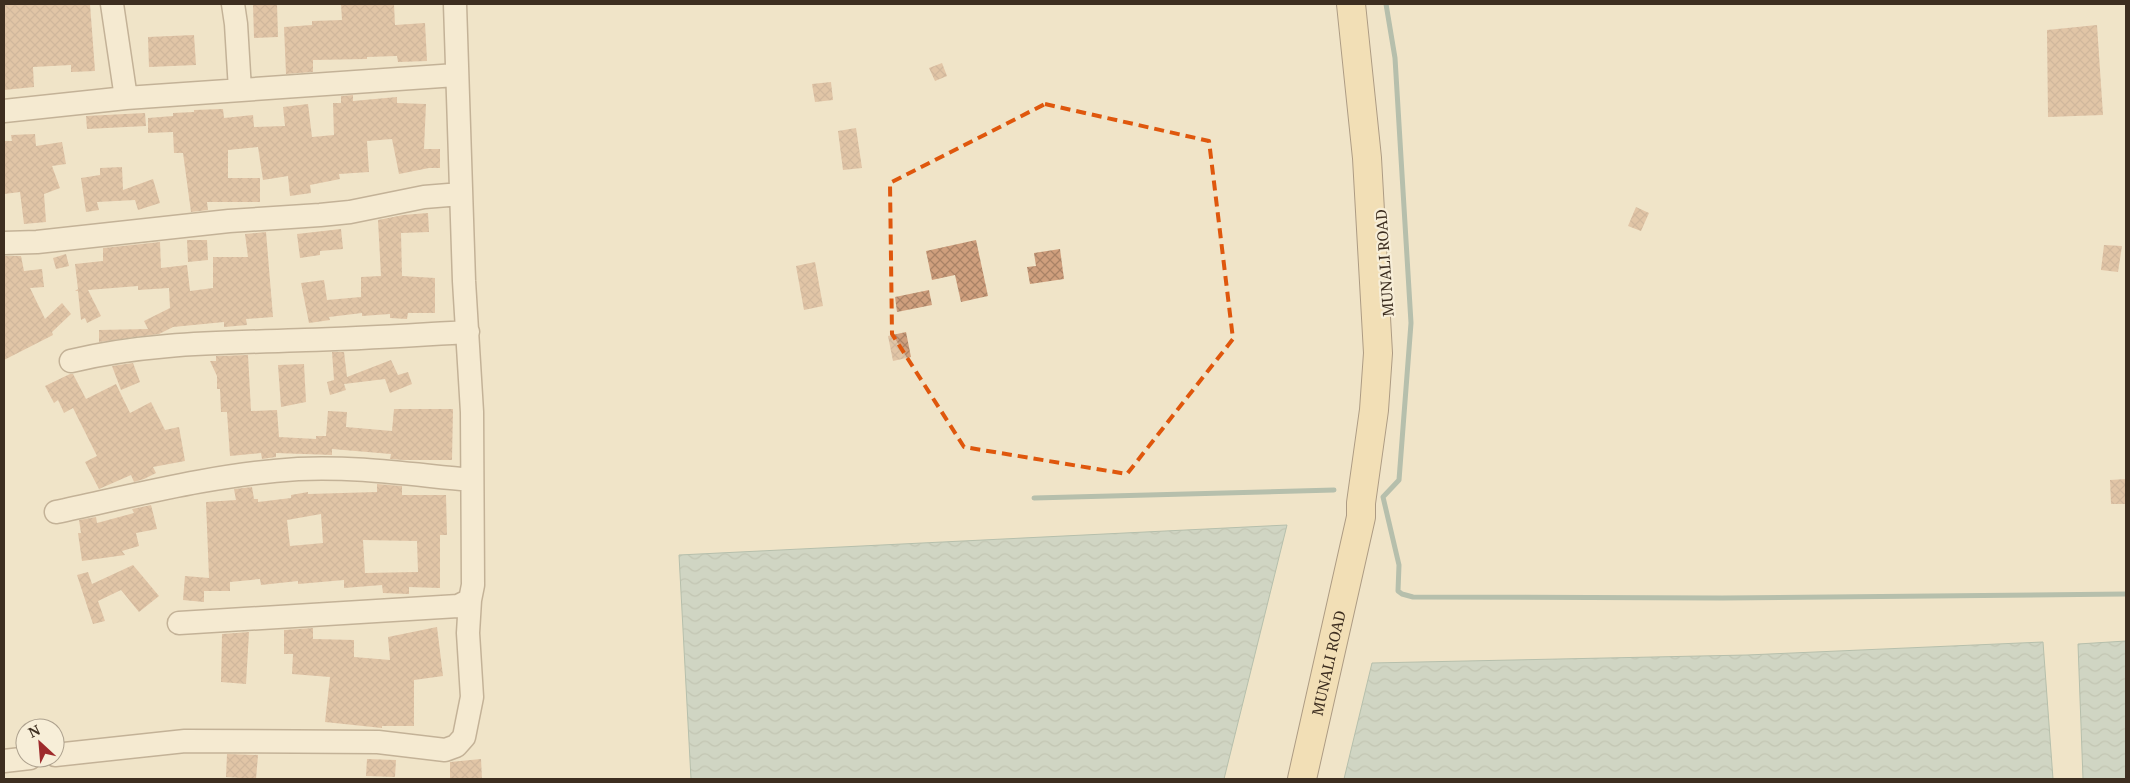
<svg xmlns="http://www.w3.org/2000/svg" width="2130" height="783" font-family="'Noto Serif',serif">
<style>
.water{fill:url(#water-waves);stroke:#6f938a}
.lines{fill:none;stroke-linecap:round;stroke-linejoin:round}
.stream{stroke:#6f938a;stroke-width:5}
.building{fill:url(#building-cross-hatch);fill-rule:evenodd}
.minor-casing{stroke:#8d765c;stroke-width:25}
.major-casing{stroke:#5b4430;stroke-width:30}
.minor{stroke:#faf1dc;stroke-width:22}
.major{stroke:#f3d9a0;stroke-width:28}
.marked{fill:none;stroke:#df570d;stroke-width:4;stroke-dasharray:10 6;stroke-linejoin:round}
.labels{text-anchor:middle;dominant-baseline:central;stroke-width:4.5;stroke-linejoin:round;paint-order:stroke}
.street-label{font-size:15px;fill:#3d2e20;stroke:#f7eed8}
</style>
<defs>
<pattern id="water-waves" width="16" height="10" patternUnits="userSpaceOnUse" patternTransform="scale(1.25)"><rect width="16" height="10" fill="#a9c4bc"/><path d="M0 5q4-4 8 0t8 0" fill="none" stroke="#8ba098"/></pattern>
<pattern id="building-cross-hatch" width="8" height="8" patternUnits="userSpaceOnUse" patternTransform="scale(1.25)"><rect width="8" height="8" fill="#cf9f7d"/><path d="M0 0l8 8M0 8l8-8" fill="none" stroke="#a98266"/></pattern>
</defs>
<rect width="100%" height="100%" fill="#f0e4c8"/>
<path class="water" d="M1287,525l-63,254h-533l-12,-224z
M2126,641v138h-43l-5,-135z
M2043,642l10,137h-709l28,-116 375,-8z"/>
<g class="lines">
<path class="stream" d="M1386,4l9,54 16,265 -12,157 -16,17 16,68 -1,26 4,3 11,3 309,1 404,-4
M1034,498l300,-8"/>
</g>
<path class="building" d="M4,4h86l5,67 -24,1v-7l-38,2 1,20 -30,3z
M253,4h24l1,33 -24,1z
M341,4h53l1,21 30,-2 2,38 -29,1 -1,-6 -30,1v2l-54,1v12l-27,2 -2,-47 28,-2v-4l30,-1z
M2097,25l6,90 -55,2 -1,-87z
M194,35l2,30 -47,2 -1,-30z
M942,63l5,13 -12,5 -6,-13z
M831,82l2,18 -18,2 -3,-18z
M353,95v6l44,-4v6l29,1 -2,45h16v19h-11l-30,6 -7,-35 -25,2 2,31 -30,2 1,5 -30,6 1,8 -21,3 -2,-20 -25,4 -5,-33 -30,3v28h32v24h-53l1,8 -17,2 -8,-59h-9l-1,-21 -25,1v-15l25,-2v-3l21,-1v-2l29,-1 1,9 29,-3 1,12 31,-1 -2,-19 25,-3 4,33 22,-2 -1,-32h8v-7z
M145,113l1,13 -59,3 -1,-13z
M856,128l6,40 -19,2 -5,-39z
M35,134l1,12 26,-4 4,22 -14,2 8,22 -16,6 2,28 -22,2 -4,-32 -16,2v-53h8l-1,-6z
M122,167l1,23 30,-11 7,24 -22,7 -3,-10 -38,2 2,8 -13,2 -5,-34 19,-3v-7z
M1636,207l13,6 -8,18 -13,-5z
M428,213l1,19 -28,1 1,43 33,2v35h-27l-1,6 -17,-1v-4l-28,2v-3l-33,4 1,3 -21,3 -8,-40 23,-3 3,20 34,-3v-20l20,-1 -3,-56 25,-5z
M341,229l2,20 -23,2v4l-20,3 -3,-24z
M266,232l7,85 -27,2 1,6 -23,2v-5l-51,5 -14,7 -60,8v-12l49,-1 -4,-8 26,-13 -1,-20 -31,2v-4l-50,4 13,26 -14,7 -2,-5 -4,2 -3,-29h-3l3,-2 -3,-25 28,-3v-13l57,-6 1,26 26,-3 3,26 23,-3v-31h35l-3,-23z
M187,240h20l1,20 -20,2z
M976,240l12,56 -27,6 -6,-27 -23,5 -6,-29z
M2104,245l18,1 -4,26 -17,-2z
M1060,249l4,30 -34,5 -3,-17 9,-1 -2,-13z
M66,254l3,12 -13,3 -3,-11z
M4,256h17l3,15 18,-2 2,18 -14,1 15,31 17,-16 9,11 -19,18 1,3 -49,25z
M815,262l8,44 -19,4 -8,-44z
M929,290l3,15 -35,7 -2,-15z
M906,332l5,25 -18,4 -5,-25z
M332,352h12l3,25 44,-17 7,15 10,-3 4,12 -22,9 -5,-14 -41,5 2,6 -16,5 -3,-13 7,-2z
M248,355l3,56 26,-1 2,27 37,2v-3h10l2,-25 19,1 -1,15 46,4 2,-22h59l-1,51h-49l-13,-1 1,-5 -59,-5v6l-56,-2v4l-14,2 -1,-6 -31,3 -3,-44h-6l-1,-23h-3v-13l-7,-15h6v-5z
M133,363l7,19 -19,8 -9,-24z
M304,364l2,38 -25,5 -3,-42z
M70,374h3l13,25 30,-15 14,29 21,-11 14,28 14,-3 6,34 -32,6 3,6 -12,6 -10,3 -3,-7 -32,14 -14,-27 12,-6 -24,-48 -9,5 -6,-13 -4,3 -9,-17z
M2126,479v25h-15l-1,-24z
M377,484l25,2v9h44l1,40h-7v53l-31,-1v7l-26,-1 -1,-8 -38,3v-8l-46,4v-3l-37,4 -1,-6 -30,3v9h-26v11l-21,-2 2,-24 24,2 -3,-76 30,-2 -2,-11 18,-2 2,12h4v3l33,-4v-3l17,-3v2l69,-2zM321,514l2,29 -33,3 -3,-26zM363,540l54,1 1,31 -53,1z
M151,505l6,24 -21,4 3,13 -17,5 3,4 -43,6 -4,-28h3l-2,-13 17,-3 1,6 37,-10 -2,-4z
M133,565l26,31 -20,16 -18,-22 -23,11 7,20 -12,3 -16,-49 11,-3 4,12z
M437,627l6,49 -29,4v46h-32v2l-57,-6 5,-45 -38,-3 1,-20h-9v-24l29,-2v11l41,1v17l36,3 -2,-23z
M249,632l-3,52 -25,-2 1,-48z
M227,754l31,1 -2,24 -30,-2z
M367,759l29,1 -1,17 -29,-1z
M481,759l1,20h-32v-17z"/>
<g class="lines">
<defs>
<path id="minor" d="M112,4l14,94
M233,4l3,20 4,66
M4,111l122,-13 330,-23
M4,243l33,-1 192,-21 91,-6 30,-3 74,-15 37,-3
M71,361c77,-19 156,-18 234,-21 55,-1 109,-5 163,-8
M56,512c80,-17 160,-38 242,-43 58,-3 116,6 174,11
M179,623l279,-17 12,-6 3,-15 -1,-173 -8,-131 -9,-277
M55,755l130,-14 193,1 67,8 11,-4 8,-9 8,-40 -4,-64 2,-33
M4,761l26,-3"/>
<g id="major">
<path id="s1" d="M1302,779l59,-262v-14l13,-93 4,-57 -11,-195 -16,-154"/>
</g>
</defs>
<use href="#minor" class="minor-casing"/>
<use href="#major" class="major-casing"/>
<use href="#minor" class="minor"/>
<use href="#major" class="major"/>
</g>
<path d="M0 0H2130V783H0ZM1045,104l164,37 24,198 -106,135 -163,-27 -72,-113 -2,-151z" fill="#f0e4c8" fill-opacity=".55" fill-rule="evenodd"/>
<path class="marked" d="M1045,104l164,37 24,198 -106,135 -163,-27 -72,-113 -2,-151z"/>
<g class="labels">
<g class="street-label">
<text transform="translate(1384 263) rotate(-94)">MUNALI ROAD</text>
<text stroke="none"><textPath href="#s1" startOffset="119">MUNALI ROAD</textPath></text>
</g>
</g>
<rect width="2130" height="783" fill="none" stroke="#3d2e20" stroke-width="10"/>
<g transform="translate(40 743) rotate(334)"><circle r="24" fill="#f7eed8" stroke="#ada18e"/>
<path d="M0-4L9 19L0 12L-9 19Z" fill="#9e2a2b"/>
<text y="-8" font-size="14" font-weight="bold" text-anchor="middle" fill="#3d2e20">N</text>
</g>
</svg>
